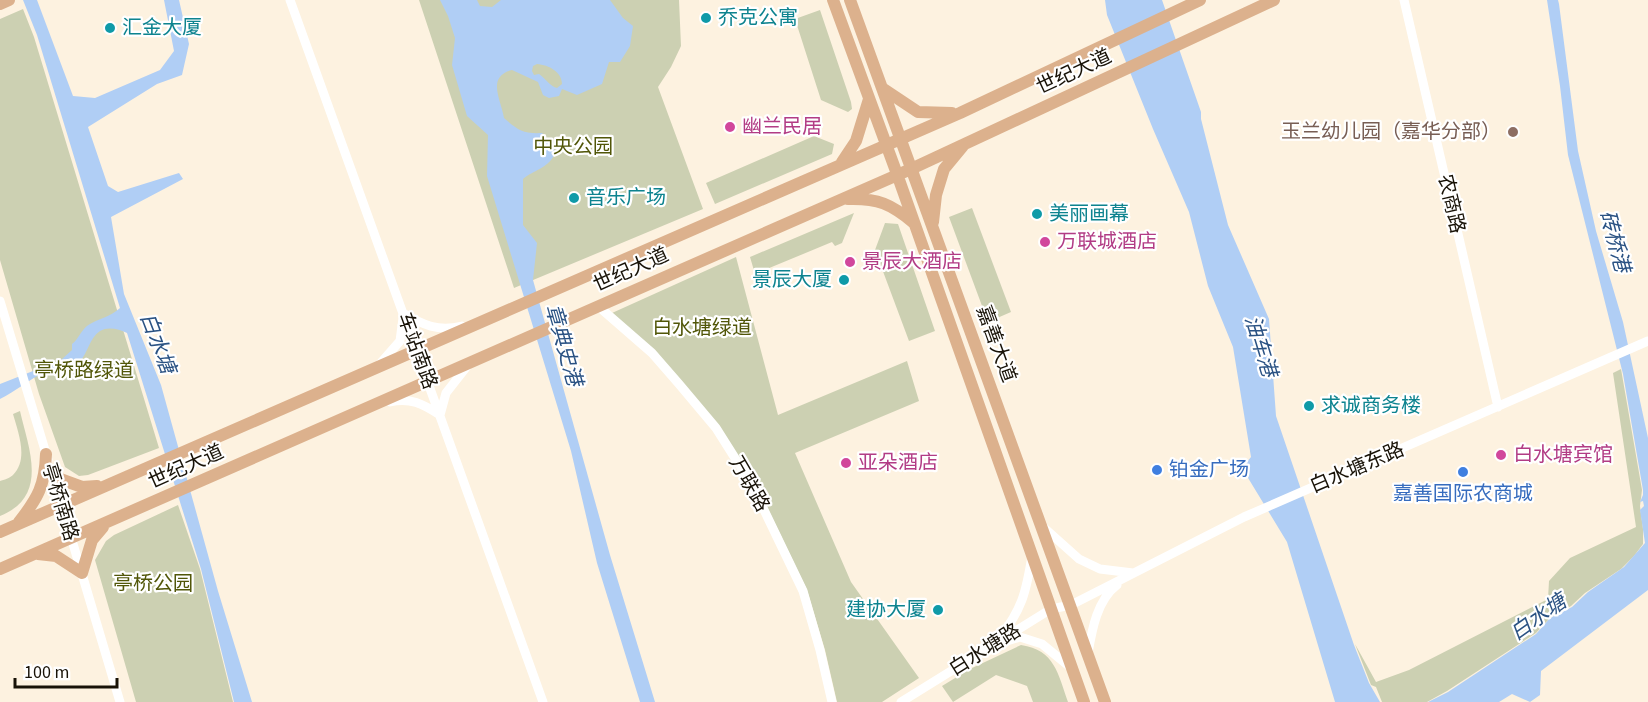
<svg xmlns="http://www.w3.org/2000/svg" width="1648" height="702" font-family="'Source Sans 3','Noto Sans SC',sans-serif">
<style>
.green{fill:#ccd0b2}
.water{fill:#b0cef5;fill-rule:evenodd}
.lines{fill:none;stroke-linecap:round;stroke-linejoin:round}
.minor{stroke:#fff;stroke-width:9}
.major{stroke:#dcb18d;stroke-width:12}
.culture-dot{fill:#0f9aa8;stroke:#fff;stroke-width:2}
.hotel-dot{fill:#d1479c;stroke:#fff;stroke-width:2}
.education-dot{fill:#8d6e63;stroke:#fff;stroke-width:2}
.shop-dot{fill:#3f7fe0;stroke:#fff;stroke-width:2}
.labels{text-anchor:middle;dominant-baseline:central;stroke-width:4.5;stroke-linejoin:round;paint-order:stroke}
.culture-label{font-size:20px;fill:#0d838f;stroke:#fff;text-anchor:start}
.street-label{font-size:20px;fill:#181207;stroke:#fff}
.hotel-label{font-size:20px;fill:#b23c85;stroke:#fff;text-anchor:start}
.education-label{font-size:20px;fill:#785e54;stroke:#fff;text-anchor:end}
.park-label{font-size:20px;fill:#515608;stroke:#fff}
.shop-label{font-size:20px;fill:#366cbe;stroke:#fff;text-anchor:start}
.water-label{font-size:21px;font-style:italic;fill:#2a5283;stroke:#fff}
</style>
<rect width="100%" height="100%" fill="#fdf2e0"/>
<path class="green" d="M419,0h260l2,46 -10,21 -13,20 45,122 -189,79z
M23,9l11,28 125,411 -71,27 -9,1 -14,-9 -26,-73 -39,-134v-241z
M820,10l31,92 1,7 -4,3 -27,-12 -26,-81z
M814,136l20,8 -2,10 -117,50 -9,-21z
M972,208l39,104 -23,10 -39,-105z
M854,213l-12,30 -7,3 -3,-4 -77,32 -5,-17z
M885,223l13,1 37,107 -26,10 -34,-91z
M736,257l42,158 129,-54 12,40 -124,52 56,129 68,96 -37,24h-45l-12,-52 -18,-60 -51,-106 -37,-58 -107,-113z
M1621,369l21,121 -2,16 3,23v15l-9,12 -13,13 -36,24 -14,13 -21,12 -14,15 -89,58 -20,11h-45l-6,-15 -5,-2 -16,-41 21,38 33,-12 139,-71 1,-18 21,-23 66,-31 -23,-154z
M20,411c9,39 29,85 -20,105v-35c4,-1 10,-3 13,-6 16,-16 5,-43 0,-61z
M178,505l22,64 33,133h-97l-41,-142 11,-19 8,-6z
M1021,645c34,5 37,29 47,57h-35l-6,-16 -31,-11 -43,27 -11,-16 28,-17z"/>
<path class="water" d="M23,0h14l36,96 22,2 65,-28 14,-19 -10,-51h15l10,44 -7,31 -25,9 -69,43 20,59 10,6 61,-19 4,6 -72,38 13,77 37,91 57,206 34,111h-18l-33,-133 -74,-236c-8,-4 -19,-7 -27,-2 -11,7 -12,23 -21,31 -10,8 -23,7 -35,11 -12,4 -29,19 -44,26v-15l61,-24 11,-10v-6c7,-5 9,-15 18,-20 10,-6 20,-7 30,-16l-83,-273z
M440,0h37l3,6 12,1 9,-7h109l13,18 10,8 -3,20 -10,16h-11l-7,22 -25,11 -15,-6 -3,7 -10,2 -6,-3 -5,-13 -26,-12c-26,7 -11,29 -8,48 14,12 19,16 38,15l11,12 2,9c-9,16 -20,15 -32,25v46l14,18 -4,37 77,275 45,147h-15l-43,-139 -26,-112 -84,-275 1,-41 -21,-19 -15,-51 3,-27 -7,-22zM537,64c12,1 25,8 25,20l-5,4c-6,-1 -12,-10 -18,-14l-5,1 -2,-4 1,-5z
M1105,0h57l39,112v7l27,106 41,94 7,97 78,229 15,38 11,19h-45l-48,-160 -45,-74 9,-11 -18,-110 -25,-61 -19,-74 -36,-83 -46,-114z
M1547,0h11l1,4 19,147 18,80 27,91 25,116v152l-107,81 -1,24 -10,7 -18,-8 -13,8h-71l20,-10 88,-58 14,-16 22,-11 16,-15 36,-25 21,-24 -5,-33 4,-4 -1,-5 -3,1 3,-7v-5l-20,-116 -55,-219 -8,-69z"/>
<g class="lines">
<path class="minor" d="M290,0l253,702
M1404,0l94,407
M0,301l48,159
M598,306l54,47 27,31 37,44 36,57 51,106 17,59 12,52
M403,313c20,12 35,19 59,13
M379,365l21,-24 3,-23
M390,402c20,-5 33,2 50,13l6,-22 22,-28
M52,473l68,229
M1041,525l38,34 21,10 33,4
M999,639c23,-30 27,-46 33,-83
M1007,641l13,-4 22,7 28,23
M1088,653c4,-23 9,-53 29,-68
M901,702l150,-93 20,-4 173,-88 404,-176"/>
<path class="major" d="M833,0l64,174 187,528
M850,0l255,702
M0,4l9,-4
M882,88l36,24 34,1
M842,162l14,-21 13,-42
M848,199c30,-1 43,5 66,24
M933,222l3,-27 8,-26 19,-23
M52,476l30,11 15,-1
M19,522c19,-24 26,-37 27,-68
M0,532l960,-419 240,-113
M38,554l18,2 26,17 10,-33 11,-13
M0,569l911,-400 363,-169"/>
</g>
<g class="culture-dot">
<circle cx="706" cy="18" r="6"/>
<circle cx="110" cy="28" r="6"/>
<circle cx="574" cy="198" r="6"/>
<circle cx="1037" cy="214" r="6"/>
<circle cx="844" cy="280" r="6"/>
<circle cx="1309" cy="406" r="6"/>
<circle cx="938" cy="610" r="6"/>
</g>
<g class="hotel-dot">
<circle cx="730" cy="127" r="6"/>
<circle cx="1045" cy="242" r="6"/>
<circle cx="850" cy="262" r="6"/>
<circle cx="1501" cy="455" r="6"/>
<circle cx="846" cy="463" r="6"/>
</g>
<circle class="education-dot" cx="1513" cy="132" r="6"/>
<g class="shop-dot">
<circle cx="1157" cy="470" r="6"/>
<circle cx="1463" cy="472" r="6"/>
</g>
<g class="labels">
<g class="culture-label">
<text x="718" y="18">乔克公寓</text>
<text x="122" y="28">汇金大厦</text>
<text x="586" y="198">音乐广场</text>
<text x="1049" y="214">美丽画幕</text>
<text x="832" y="280" text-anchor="end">景辰大厦</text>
<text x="1321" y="406">求诚商务楼</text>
<text x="926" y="610" text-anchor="end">建协大厦</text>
</g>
<g class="street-label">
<text transform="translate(1074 72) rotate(-25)">世纪大道</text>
<text transform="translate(1451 204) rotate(77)">农商路</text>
<text transform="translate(631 270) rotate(-24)">世纪大道</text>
<text transform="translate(996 344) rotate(70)">嘉善大道</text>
<text transform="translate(417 351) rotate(70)">车站南路</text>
<text transform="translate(186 467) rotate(-24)">世纪大道</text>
<text transform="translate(1357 468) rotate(-23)">白水塘东路</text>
<text transform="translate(749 484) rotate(60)">万联路</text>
<text transform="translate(60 502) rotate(73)">亭桥南路</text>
<text transform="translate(985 650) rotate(-32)">白水塘路</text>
</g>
<g class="hotel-label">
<text x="742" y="127">幽兰民居</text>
<text x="1057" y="242">万联城酒店</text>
<text x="862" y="262">景辰大酒店</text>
<text x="1513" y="455">白水塘宾馆</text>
<text x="858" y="463">亚朵酒店</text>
</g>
<g class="education-label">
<text x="1501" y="132">玉兰幼儿园（嘉华分部）</text>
</g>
<g class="park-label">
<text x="573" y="147">中央公园</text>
<text x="702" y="328">白水塘绿道</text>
<text x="84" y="371">亭桥路绿道</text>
<text x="153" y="584">亭桥公园</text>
</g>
<g class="shop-label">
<text x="1169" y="470">铂金广场</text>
<text x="1463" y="494" text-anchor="middle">嘉善国际农商城</text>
</g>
<g class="water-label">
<text transform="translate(1615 241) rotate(75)">砖桥港</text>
<text transform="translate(158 343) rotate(69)">白水塘</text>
<text transform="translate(564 345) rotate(74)">章典史港</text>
<text transform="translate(1261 346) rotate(73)">油车港</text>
<text transform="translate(1538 617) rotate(-35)">白水塘</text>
</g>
</g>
<path d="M15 678v9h102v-9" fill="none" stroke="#181207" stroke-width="3"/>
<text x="24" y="678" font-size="18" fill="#181207" stroke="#ffffff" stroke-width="4.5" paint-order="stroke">100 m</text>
</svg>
